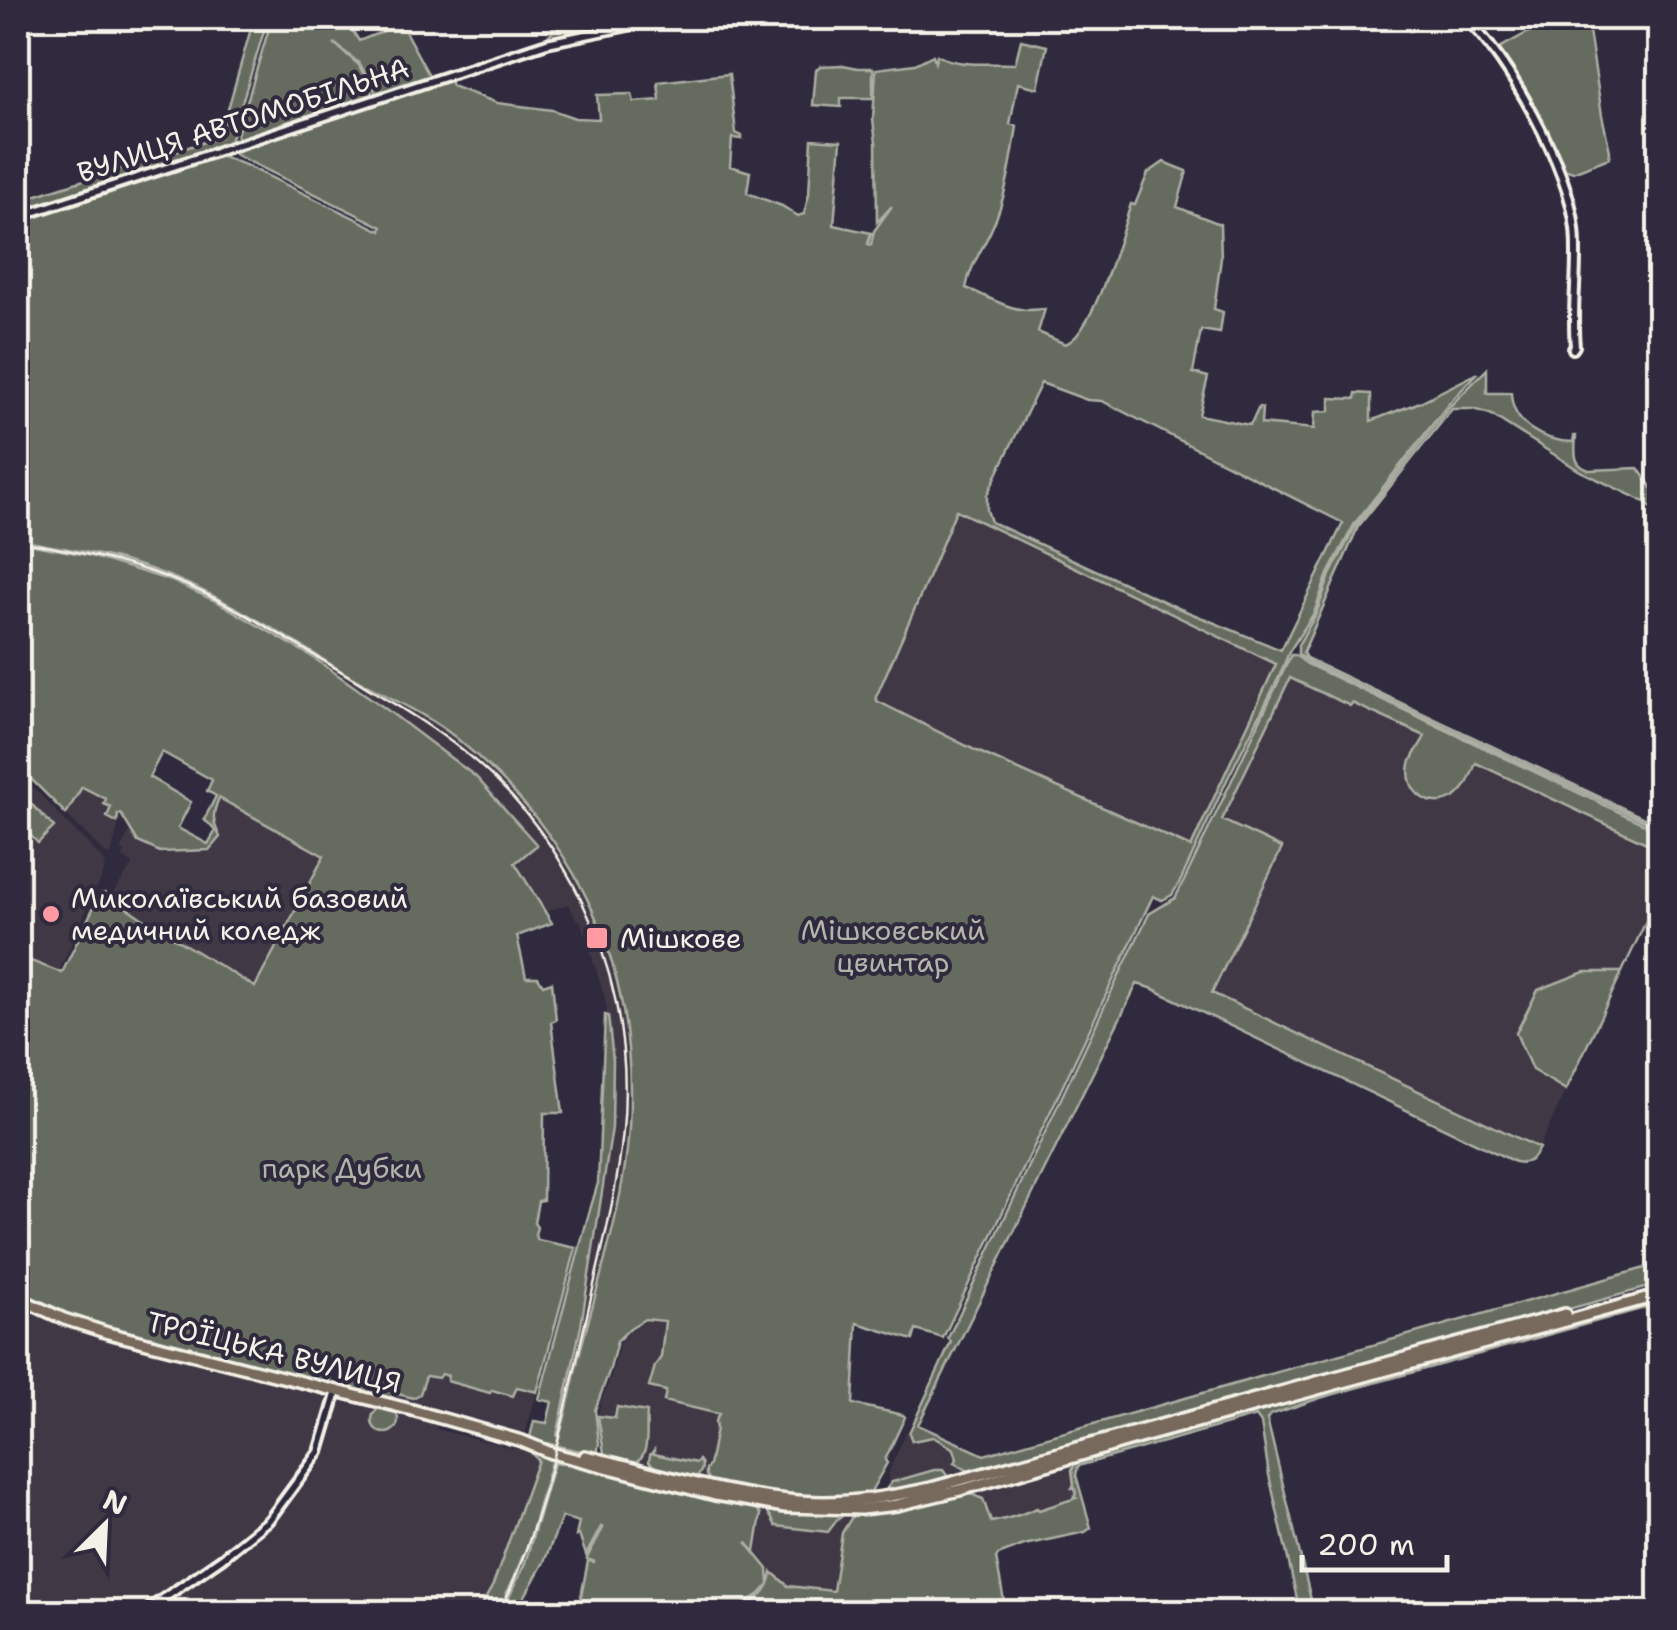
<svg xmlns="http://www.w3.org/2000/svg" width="1677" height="1630" font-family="'Shantell Sans',sans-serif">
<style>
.built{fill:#403844}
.green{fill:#656c5f;stroke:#acaea4;stroke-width:2.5;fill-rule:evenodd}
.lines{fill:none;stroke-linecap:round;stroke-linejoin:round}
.secondary-casing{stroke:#f4f1e8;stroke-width:14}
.primary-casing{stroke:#f4f1e8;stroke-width:16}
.secondary{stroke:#2f2a3d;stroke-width:6}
.primary{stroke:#77695c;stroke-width:9}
.rail{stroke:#f4f1e8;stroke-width:2.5}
.poi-dot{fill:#ff9aa2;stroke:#2f2a3d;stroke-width:4}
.labels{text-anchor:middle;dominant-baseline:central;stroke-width:8;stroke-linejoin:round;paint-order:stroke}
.street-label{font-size:28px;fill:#f4f1e8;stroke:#2f2a3d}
.poi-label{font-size:28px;fill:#f4f1e8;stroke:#2f2a3d;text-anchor:start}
.park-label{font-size:28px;fill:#b4b5aa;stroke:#2f2a3d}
</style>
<rect width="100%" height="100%" fill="#2f2a3d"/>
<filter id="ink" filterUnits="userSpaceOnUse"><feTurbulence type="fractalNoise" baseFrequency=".01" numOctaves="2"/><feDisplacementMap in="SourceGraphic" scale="20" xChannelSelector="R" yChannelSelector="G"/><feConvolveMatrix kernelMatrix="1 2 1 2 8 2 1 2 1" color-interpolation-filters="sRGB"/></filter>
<g filter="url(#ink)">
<path class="built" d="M955,509l322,155 -86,184 -214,-97 -100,-50 -1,-4 36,-80z
M18,540l103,21 76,27 36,18 147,87 47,25 42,31 51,48 33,42 20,31 18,35 24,68 12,64 3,57 -1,35 -8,58 -16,75 -26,92 -19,83 -3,-1 24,-109 13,-89 11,-55 7,-55 1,-68 -8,-62 -25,-78h-3l-9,-16 -24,8 -29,-49 22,-18 -61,-68 -90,-68 -88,-61 -80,-46 -46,-21 -51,-17 -34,-9 -69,-13z
M1290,677l59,28 3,-3 74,34 -17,30 1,14 3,10 58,-16 5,-11 183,86v45l-37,78h-38l-52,98 34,20 -27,58 -328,-155 71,-144 -60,-29z
M19,783h10l76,79 -1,10 -45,99 -41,-15z
M81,786l26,13 11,15h3l-10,41 -5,-1 -40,-40z
M219,797l105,59 -69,132 -104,-64 -40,-28 22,-32 -10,-7 2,-5 -4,-3 10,-20 3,5 73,17 13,-14 -7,-14v-11z
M18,1304l39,18 39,12 225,58 4,4 2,7 -7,33 -7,14 -38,53 -21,22 -119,87h-117z
M649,1319l17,2 -5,36 -6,9 11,25 -2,10 55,12 -7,72 -79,-20 9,-15 5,-38 -30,-5 -1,11 -18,-2 3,-15 10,-24 9,-35 11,-12z
M440,1373l8,3 -1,4 44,9 25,-3 21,6 -12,43 -37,-8 -3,-5 -51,-15 -3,4 -44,-12 7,-2 32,-21 12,2z
M348,1398l91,23 -3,8 80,20 3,-3 14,5 -1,3 6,5 -45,126 -15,27h-326l120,-90 51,-69 15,-47 5,-6z
M907,1431l3,8 20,-4 15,7 34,29 -90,20 -2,-3 2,-17z
M1078,1458l-4,12 5,29 -88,27 -22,-33 90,-26z
M551,1462l3,1 -13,48 -16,52 -23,49h-4l31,-70z
M742,1503l129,9 -22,6 -2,4 -5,11 -9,58 -45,-5 -10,-7 -22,-25 4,-43z"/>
<path class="green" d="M254,18h14l-39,127 -211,69v-13l202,-64z
M272,18h52l3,14 -2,-14h20l14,23 42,-17 30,55 -52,17 -3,-3 -16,-29 -26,-21 25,22 15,32 -137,45v-7z
M546,18h42l1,12 -42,11 -1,-3 8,-8z
M1409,18h53l2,1 -19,9 -4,-7 -31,10z
M1546,18h41l15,97 8,36 -1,7 -36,14 -12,-4 -67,-117 53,-29z
M1021,40l26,6 -9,42 -20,-5 -8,41 7,2c-5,32 -11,73 -25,102 -9,21 -22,37 -26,60 19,7 42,22 63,22 5,0 11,-1 16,-1l-7,23 27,12c28,-9 56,-110 66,-140l4,1 13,-32 16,-11 23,9 -10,36 43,17 1,34 -7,51 9,3 -3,21 -19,-3 -8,43 15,4 -9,38 50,10 3,-3 7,-15 3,1 -1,16 53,5 1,-17 15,-1v-13l25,1 1,-6 15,1v27l49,-19 58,-29 -28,29 -95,121 -27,51 -14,39 -25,39 -10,25 -51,101 -47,102 -9,15 -10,5 -9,-4 -210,442 -27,-8 -3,10 -56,-17 -4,81 50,11 2,2 -20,43 2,3 -17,30 -4,3 -59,4 -95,-15 -6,-10v-6l3,-3 7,-37 -1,-8 4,-7 -55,-13 2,-10 -17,-4 6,-21 6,-9 4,-36 -20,-2 -15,9 -13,13 -7,28 -15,41 4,33 -2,12 -64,-15 -3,-3 4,-16 13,2 5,-21 -13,-3 48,-179 11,-37 7,-168 3,1 5,44 -1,68 -31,198 -24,110 2,1c9,-26 13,-54 20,-81 19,-74 45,-151 50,-228 10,-162 -50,-290 -174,-391 -32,-25 -70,-41 -105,-61 -64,-39 -128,-82 -200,-107 -43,-15 -88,-21 -132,-29v-321l201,-64 26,10 136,66 1,-4 -146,-72 -3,-3 10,-6 206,-69 3,9 45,17 55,7 23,8 24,1 -2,-24 35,-1 2,8 26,-2 -2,-18 71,-8 7,59 6,3v3l-10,-1 -2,28 20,6 -3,21 35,13 16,10 6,-2 5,-20 3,-55 29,2 -7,84 37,8 -3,11 3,1 3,-14 18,-25 -15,16 -1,-80 -3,-22 3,-51 39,-5 18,-9 2,7 2,-7c20,12 54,8 78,9zM1041,383l46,17 15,1 241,122 -62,127 -103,-42 -187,-86 -4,-12v-15zM956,510l320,154 -85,183 -214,-96 -100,-50 -1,-4 50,-114z
M843,65l15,3h15v30h-32v9l-28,-2 3,-35 4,-4z
M1487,369v24h24c1,33 33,48 62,49l1,-6h2c-1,15 -4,29 13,34l49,-2 18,26h3v20l-14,-12 -65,-31 -90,-57 -17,-5h-21l-94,118 -55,126 3,5 353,167v3l-349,-165 -12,-9v-9l18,-31 14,-39 25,-48 96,-122z
M18,542l69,13 85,26 46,21 93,54 75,53 90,68 61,68 -22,18 37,60 -35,13 9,41h12l5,8 9,-3 4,38 -5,2 12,91h-19l-1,87 -5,1 -4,22 3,4 -2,8 3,5 38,8 -39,144 -20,-5 -4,9 -21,-6 -2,3 -43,-12 1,-5 -7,-2 -3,4 -12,-2 -6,18 -7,4 -15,-4 -11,5 -39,-10 -1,-14 -22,-5 -1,3 7,2 -1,5 -5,3 -241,-61 -66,-28v-338l44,17 38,-79 5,-1 46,31 104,63 69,-131 -105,-58c-7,16 -7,23 1,39l-11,13 -49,2 -22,-10 -17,-28h-3l-1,8 -10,-5 4,-10 -7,-3 2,-5 -24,-12 -16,27 -48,-48zM162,752l50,28 -5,11 9,5 -12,24 8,6 3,6 -7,12 -30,-16 13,-26 -42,-25z
M1291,655h4l12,9 352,167v18l-183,-86c-5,12 -9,26 -21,34 -25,15 -51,-5 -45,-33 3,-10 11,-19 15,-28l-73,-33 -2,3 -60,-28 -68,142 60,28 -70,145 327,155c-6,11 -10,17 -24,14l-364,-174 -14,-4 -219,441 66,30 675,-191v20l-583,162 -97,25h-10l-15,-8 3,-4 -3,-10 -21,-12 -21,4 -3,-8 42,-91 -3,-4 175,-371 26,-53 26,-16 9,-17z
M26,799l28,28 -16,16 -20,-21v-15z
M1659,894l-93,196 -34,-20 -16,-37 22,-43 46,-18h38z
M1659,1296v8l-339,94 -50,17 -3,4 47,193h-14l-31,-137 -8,-52 -5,-7 -178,50 -2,9 15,53 -6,4 -61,13 -26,10 -2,3 10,54h-270c17,-10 34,-18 36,-40l16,14 45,5 9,-58 11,-18 51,-6 65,-16 14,6 8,23c17,-3 30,-7 46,-14l2,2 37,-12 -2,-1 2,-3 -1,-6h-3l2,-3 -2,-15 6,-12z
M372 1420a13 13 0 1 1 26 0a13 13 0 1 1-26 0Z
M617,1407l30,5c-2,19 5,42 -14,53l-27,-8 -2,-4 -6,-37 17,2z
M519,1443l33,12 -1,7 -22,80 -30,69 -21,1 15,-27 45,-125 -6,-6 1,-3 -14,-5z
M654,1450v4l43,9 2,-3c5,5 3,12 -2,16 -14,1 -40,-3 -48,-15l1,-6z
M561,1459l196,50 4,5 -6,38 -9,-10 22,27 1,15 -9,10 -28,18h-154l10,-51 7,1 -8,-3 1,-3 15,-28 -2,-1 -15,28 -7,-20 -3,1 3,-14 -17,-5 -18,45 -28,50h-14l23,-49 29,-100 7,1z
M934,1470h9l5,7 -2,3 -53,13 -6,-5 5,-6z
M765,1507l81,6 -9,7 -9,12 -52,-6z"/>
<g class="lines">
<defs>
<path id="secondary" d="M1465,18c43,39 105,152 110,211 4,38 -4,78 0,117l-2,3
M18,217l529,-174 120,-25
M144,1612l78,-54 47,-38 50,-68 18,-61"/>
<path id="primary" d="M18,1298l46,21 44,14 304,77 110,31 29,12 164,42 70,12 76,2 36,-4 67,-16 182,-53 514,-141
M585,1456c78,18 157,45 238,46 36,0 72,-6 108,-14l634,-174"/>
</defs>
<use href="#secondary" class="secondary-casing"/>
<use href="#primary" class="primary-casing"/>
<use href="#secondary" class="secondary"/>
<use href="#primary" class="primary"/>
<path class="rail" d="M18,541c52,9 103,19 153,38 58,22 112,58 166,90 42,26 87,51 126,82 114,91 173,236 160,380 -6,65 -24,129 -38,193 -23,98 -41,197 -85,288
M261,1605l5,7"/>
</g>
</g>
<g class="poi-dot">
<circle cx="51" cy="914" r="10"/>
<rect x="585" y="926" width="24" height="24" rx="5"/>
</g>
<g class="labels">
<g class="street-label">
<text transform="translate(243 120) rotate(-18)">ВУЛИЦЯ АВТОМОБІЛЬНА</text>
<text transform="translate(274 1352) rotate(14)">ТРОЇЦЬКА ВУЛИЦЯ</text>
</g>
<g class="poi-label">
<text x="71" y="898">Миколаївський базовий<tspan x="71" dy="32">медичний коледж</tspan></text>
<text x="620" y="938">Мішкове</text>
</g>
<g class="park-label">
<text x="893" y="930">Мішковський<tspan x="893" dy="32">цвинтар</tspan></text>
<text x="342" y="1168">парк Дубки</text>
</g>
</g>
<rect width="1677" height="1630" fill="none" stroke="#2f2a3d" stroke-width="60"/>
<rect x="30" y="30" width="1617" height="1570" fill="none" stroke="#f4f1e8" stroke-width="4" filter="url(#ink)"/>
<g transform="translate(105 1525) rotate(24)" stroke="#2f2a3d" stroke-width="8" paint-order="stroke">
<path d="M0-8L18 38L0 25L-18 38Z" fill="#f4f1e8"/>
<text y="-15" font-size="28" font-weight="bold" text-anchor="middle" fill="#f4f1e8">N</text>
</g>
<path d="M1302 1555v15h145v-15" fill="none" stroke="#f4f1e8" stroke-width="5"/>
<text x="1317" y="1555" font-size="30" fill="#f4f1e8" stroke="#2f2a3d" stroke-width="8" paint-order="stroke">200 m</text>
</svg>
